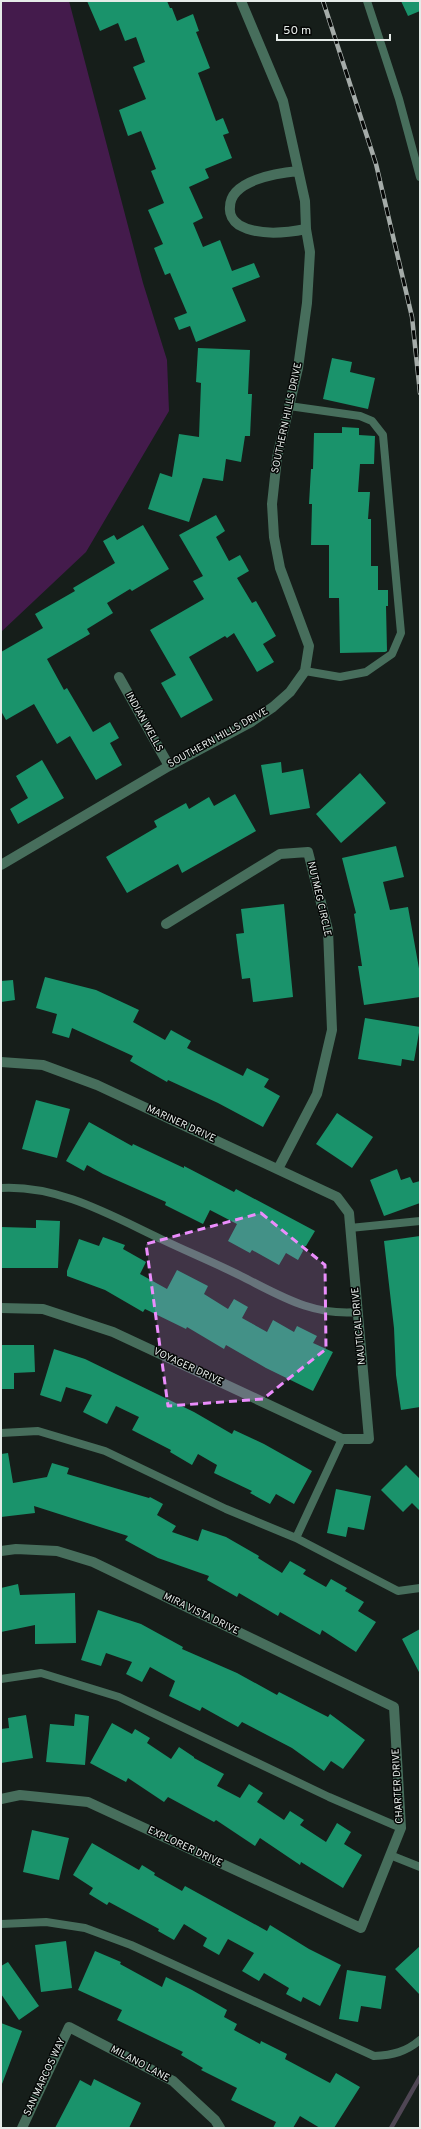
<svg xmlns="http://www.w3.org/2000/svg" width="421" height="2129" font-family="Overpass,sans-serif">
<style>
.green{fill:#441b4c}
.lines{fill:none;stroke-linecap:round;stroke-linejoin:round}
.stream{stroke:#4f4654;stroke-width:4.5}
.building{fill:#1a936b}
.lane{stroke:#476e5c;stroke-width:8}
.street{stroke:#476e5c;stroke-width:10}
.rail-casing{stroke:#a5aca9;stroke-width:4.5}
.rail{stroke:#050706;stroke-width:3;stroke-dasharray:9;stroke-linecap:butt}
.marked{fill:#eb8dfc;fill-opacity:0.2;stroke:#eb8dfc;stroke-width:3;stroke-dasharray:8 5;stroke-linejoin:round}
.labels{text-anchor:middle;dominant-baseline:central;stroke-width:3;stroke-linejoin:round;paint-order:stroke}
.street-label{font-size:10px;fill:#e5ebe8;stroke:#050706}
</style>
<rect width="100%" height="100%" fill="#161e1a"/>
<path class="green" d="M1,1h68l74,282 24,77 2,51 -83,141 -85,80z"/>
<g class="lines">
<path class="stream" d="M391,2128l29,-51"/>
</g>
<path class="building" d="M87,1h80l3,7h2l5,13 16,-7 6,17 -3,1 14,36 -12,5 18,48 7,-3 6,15 -6,2 9,23 -27,11 4,9 -20,9 14,31 -10,5 10,24 17,-7 12,31 22,-8 6,14 -28,11 14,33 -50,21 -6,-16 -11,4 -5,-12 13,-5 -17,-40 -5,2 -11,-27 9,-4 -15,-34 16,-7 -13,-32 5,-2 -15,-38 -13,5 -9,-26 27,-11 -13,-32 12,-5 -9,-25 -11,4 -7,-18 -18,8z
M401,1h19v10l-12,5z
M198,348l52,2 -2,44h4l-2,42h-5l-4,26 -15,-3 -3,22 -20,-3 -14,44 -41,-13 12,-36 12,4 7,-43 20,3 2,-54 -5,-1z
M332,358l20,4 -2,10 25,6 -7,31 -45,-10z
M342,427l17,1v7l16,1 -1,28h-14l-2,28h12l-2,27h3v47h7v24h10v16h-2l1,45 -2,1 -45,1 -1,-55h-10v-53h-18l1,-41h-3l2,-35h2l1,-36h28z
M216,515l9,16 -9,6 13,24 11,-6 9,16 -12,7 15,25 4,-2 20,35 -13,8 11,18 -17,10 -23,-39 -7,5 -2,-2 -36,21 24,43 -32,18 -20,-35 15,-8 -26,-45 54,-31 -11,-18 10,-5 -24,-41z
M143,525l26,44 -37,22 -2,-2 -23,14 6,10 -26,16 3,5 -43,25 17,31 3,-2 26,44 17,-10 9,16 -9,5 12,22 -26,15 -26,-44 -13,8 -23,-40 -28,16 -5,-9v-59l42,-24 -8,-14 40,-23 -2,-3 42,-25 -12,-22 11,-6 3,5z
M42,760l22,38 -46,26 -8,-15 18,-11 -12,-22z
M281,762l1,11 21,-4 7,39 -40,7 -9,-50z
M360,773l26,30 -45,40 -25,-29z
M235,794l21,37 -74,42 -4,-9 -51,29 -21,-36 51,-30 -3,-6 32,-18 3,6 20,-12 5,9z
M396,846l8,31 -21,5 7,28 18,-3 12,67v23l-56,8 -6,-39h4l-8,-52 2,-1 -14,-55z
M284,904l9,93 -40,5 -3,-24 -8,1 -4,-29 -2,-16 8,-1 -3,-24z
M45,977l51,13 43,20 -6,12 32,18 6,-10 20,11 -4,7 56,28 4,-8 22,11 -5,8 16,9 -17,31 -45,-24 -50,-23 -1,2 -37,-21 3,-5 -61,-28 -3,10 -17,-5 5,-19 -21,-6z
M13,980l2,20 -14,2v-21z
M365,1018l55,9 -6,34 -12,-2 -1,7 -43,-7z
M36,1100l34,9 -13,49 -35,-9z
M337,1113l36,24 -21,31 -36,-24z
M89,1122l43,24 1,-2 51,24v-2l50,26 2,-3 79,42 -9,15 -4,1 1,4 -5,9 -12,-7 -7,12 -27,-15 -2,3 -22,-12 9,-17 -27,-14 -7,14 -38,-19 1,-3 -63,-28 -16,-9 -3,6 -18,-10z
M397,1169l4,11 9,-3 3,6 7,-2v22l-36,13 -14,-36z
M36,1220l24,1 -2,47h-57v-41l35,1z
M420,1236v171l-19,3 -5,-35 -2,-47 -10,-87z
M103,1237l22,8 -2,4 23,13 -6,12 27,15 10,-19 31,16 -4,8 24,15 6,-10 14,8 -6,11 25,14 6,-12 21,12 3,-6 20,10 -4,7 20,9 -20,39 -47,-23 -40,-23 -2,4 -37,-22 -1,2 -41,-20 -2,3 -38,-22 -38,-14v-5l12,-32 20,7z
M1,1345h33l1,27 -21,1v16h-13z
M54,1349l31,10 109,53 38,22 2,-4 30,14 48,27 -18,33 -18,-10 -6,10 -20,-11 2,-2 -38,-18 3,-8 -19,-11 -6,11 -22,-13 1,-2 -39,-20 7,-13 -23,-11 -9,18 -24,-12 9,-17 -26,-8 -5,15 -21,-7z
M8,1453l5,30 34,-6 5,-14 17,5 -2,6 82,24 1,-1 13,7 -6,11 19,11 -4,6 26,9 4,-12 24,8 33,19 -1,2 24,15 8,-12 16,9 -3,4 23,13 5,-8 16,9 -2,3 19,11 -6,9 18,11 -20,30 -34,-22 -2,5 -40,-23 -2,4 -39,-23 -2,4 -30,-17 2,-4 -51,-18 -33,-18 3,-4 -94,-30 1,7 -34,4v-63z
M406,1465l14,14v32l-8,-8 -9,9 -22,-22z
M336,1489l35,7 -7,34 -16,-3 -2,10 -19,-4z
M18,1584l2,11 55,-2 1,50 -41,1v-19l-34,7v-44z
M98,1610l43,14 42,23 -1,2 55,24 40,22 2,-3 49,25 2,-3 35,26 -22,29 -12,-8 -7,10 -32,-23 -50,-26 -4,5 -36,-20 -2,4 -31,-15 6,-15 -25,-14 -8,15 -16,-8 6,-12 -26,-9 -5,13 -20,-6z
M420,1629v45l-18,-35z
M75,1714l14,2 -4,49 -39,-3 4,-38 24,2z
M26,1715l7,43 -32,5v-34l8,-1 -1,-10z
M112,1723l20,11 3,-5 15,9 -3,5 24,16 8,-12 15,10v1l30,16 -7,12 23,12 9,-14 14,9 -6,9 27,18 6,-9 14,9 -4,5 26,17 11,-19 14,9 -7,12 18,11 -19,33 -42,-26 -1,3 -40,-27 -5,8 -39,-26 -2,2 -46,-25 -4,5 -36,-24 -2,4 -36,-19z
M32,1830l37,8 -10,42 -36,-8z
M92,1843l47,27 3,-5 13,8 -1,2 28,16 3,-5 82,45 3,-6 39,24 32,16 -21,41 -17,-9 -2,5 -15,-8 3,-6 -25,-15 -5,8 -17,-10 12,-18 -26,-14 -9,16 -16,-9 4,-8 -23,-14 -10,16 -16,-9 1,-2 -50,-27 -2,3 -18,-11 4,-6 -20,-13z
M66,1941l6,47 -31,4 -6,-47z
M420,1946v49l-25,-26z
M95,1951l26,11 -1,2 42,23 4,-10 26,13 35,20 -3,7 13,7 -3,6 26,14 1,-3 26,13 -2,5 45,24 6,-10 24,14 -26,41h-14l-20,-12 -7,12h-20l3,-6 -45,-22 6,-12 -36,-18 2,-2 -22,-13 2,-3 -66,-32 5,-10 -44,-20z
M8,1962l31,44 -20,14 -18,-26v-28z
M347,1970l39,6 -5,33 -20,-3 -3,16 -19,-3z
M1,2023l21,8 -20,53h-1z
M94,2079l47,24 -12,25h-74l25,-48 11,6z"/>
<g class="lines">
<path class="lane" d="M367,1l32,98 21,78
M289,406l71,10 12,5 11,14 18,198 -9,21 -26,18 -26,5 -35,-6
M1,1188c58,-3 109,27 160,51 27,13 54,24 80,37 40,20 71,40 117,36
M350,1228l70,-7
M1,1433l37,-2 67,20 121,58 70,29 46,-99
M296,1538l102,53 22,-3
M1,1679l40,-6 78,24 210,100 72,31
M390,1855l30,12
M1,1924l45,-2 39,6 46,17 243,111c19,-1 32,-4 46,-16"/>
<path class="street" d="M298,171c-20,2 -68,9 -68,36 -1,7 3,14 9,18 19,11 47,8 67,4
M119,677l50,89
M1,865l168,-99 82,-44 22,-15 17,-15 15,-21 4,-25 -29,-78 -6,-31 -2,-33 5,-46 21,-90 9,-65 3,-51 -4,-23 -1,-28 -22,-100 -42,-100
M166,924l114,-70 28,-2 20,78 4,100 -15,64 -39,75
M1,1062l42,3 54,20 240,112 12,16 20,226h-27l-229,-107 -70,-23 -42,-1
M1,1551l15,-2 41,2 36,11 301,145 7,121 -40,100 -273,-126 -68,-7 -19,4
M22,2128l47,-101 104,54 42,39 5,8"/>
<defs>
<path id="rail" d="M323,1l53,163 36,153 8,76"/>
</defs>
<use href="#rail" class="rail-casing"/>
<use href="#rail" class="rail"/>
</g>
<path class="marked" d="M261,1213l64,52 1,84 -63,50 -95,7 -22,-162z"/>
<g class="labels">
<g class="street-label">
<text transform="translate(287 418) rotate(-78)">SOUTHERN HILLS DRIVE</text>
<text transform="translate(144 722) rotate(61)">INDIAN WELLS</text>
<text transform="translate(218 738) rotate(-29)">SOUTHERN HILLS DRIVE</text>
<text transform="translate(319 899) rotate(77)">NUTMEG CIRCLE</text>
<text transform="translate(181 1124) rotate(25)">MARINER DRIVE</text>
<text transform="translate(359 1326) rotate(-95)">NAUTICAL DRIVE</text>
<text transform="translate(188 1367) rotate(25)">VOYAGER DRIVE</text>
<text transform="translate(201 1614) rotate(26)">MIRA VISTA DRIVE</text>
<text transform="translate(398 1786) rotate(-93)">CHARTER DRIVE</text>
<text transform="translate(185 1847) rotate(25)">EXPLORER DRIVE</text>
<text transform="translate(140 2064) rotate(28)">MILANO LANE</text>
<text transform="translate(45 2077) rotate(-65)">SAN MARCOS WAY</text>
</g>
</g>
<rect width="421" height="2129" fill="none" stroke="#e5ebe8" stroke-width="4"/>
<path d="M277 34v6h113v-6" fill="none" stroke="#e5ebe8" stroke-width="2"/>
<text x="283" y="34" font-size="12" fill="#e5ebe8" stroke="#050706" stroke-width="3" paint-order="stroke">50 m</text>
</svg>
